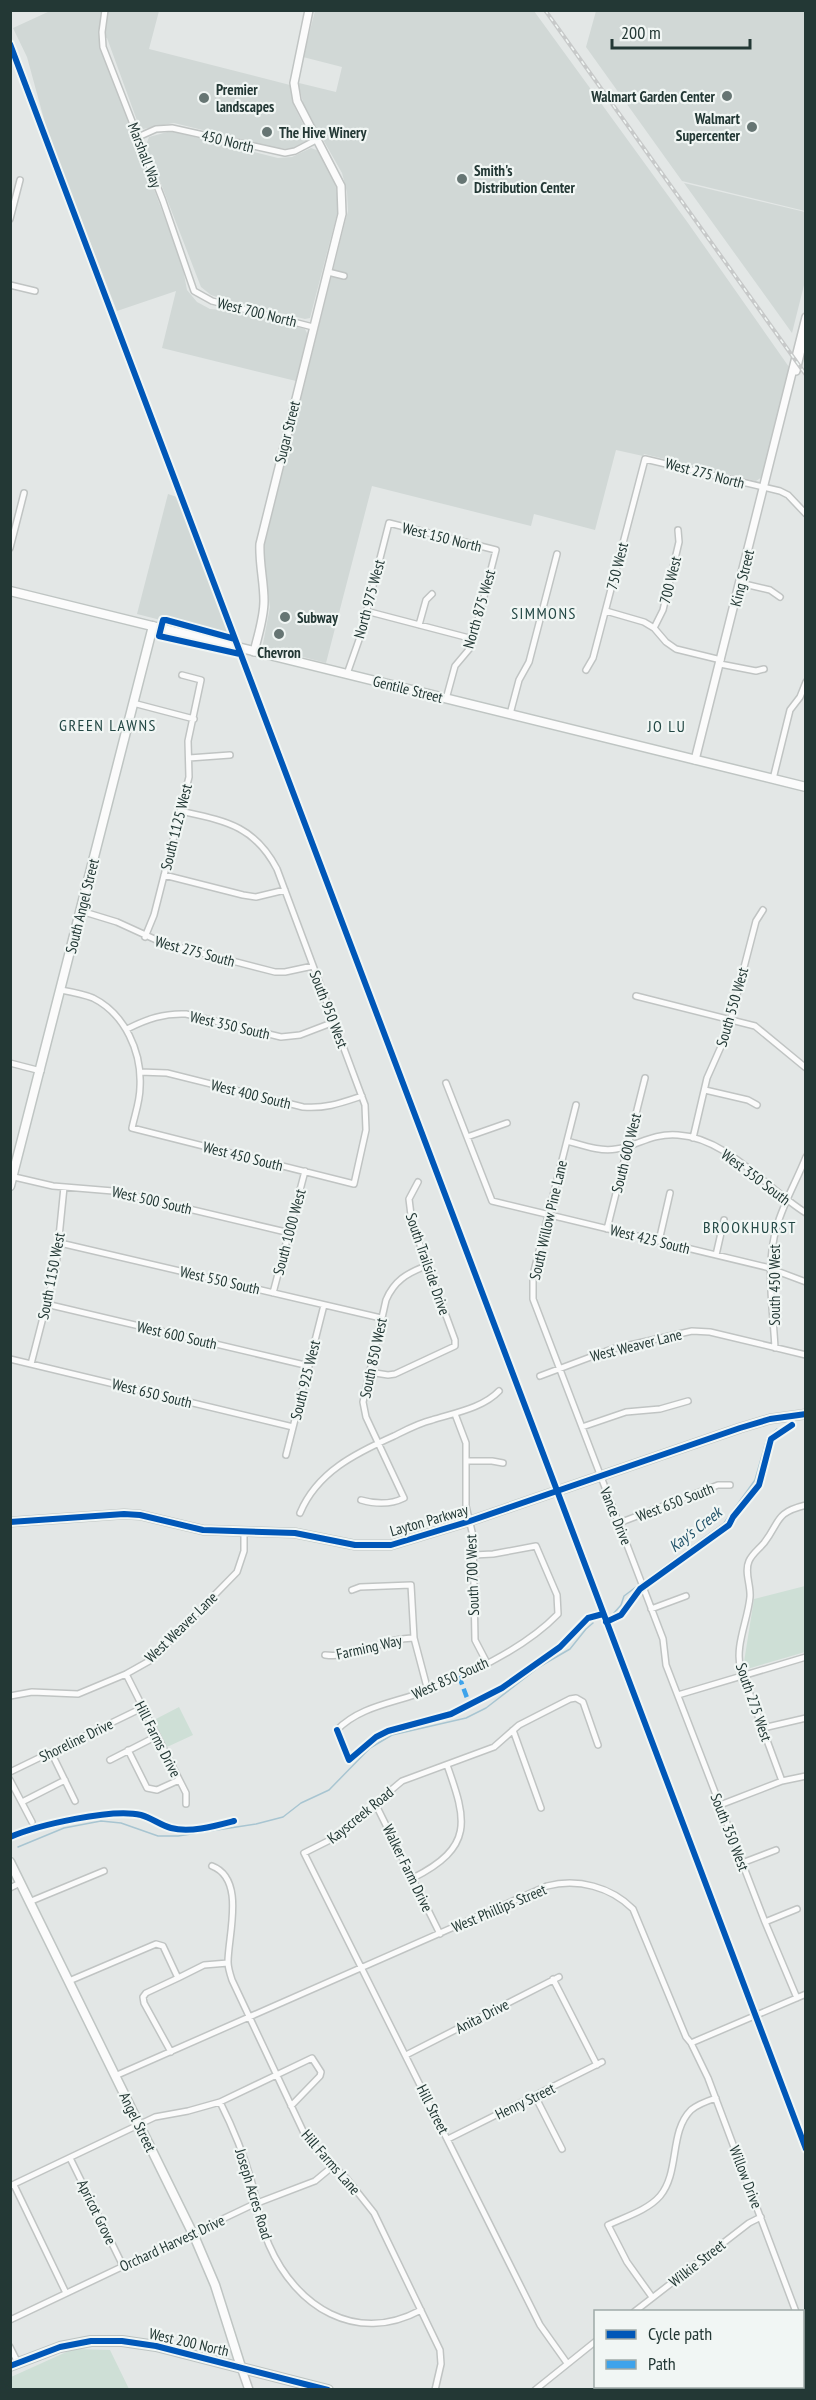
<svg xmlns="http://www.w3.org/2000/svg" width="816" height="2400" font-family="'PT Sans Narrow',sans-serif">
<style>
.built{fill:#d1d8d6}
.green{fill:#cedfd6}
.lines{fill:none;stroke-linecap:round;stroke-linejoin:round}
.stream{stroke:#a8c5d1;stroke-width:1.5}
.minor-casing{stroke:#c0c4c3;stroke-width:8}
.tertiary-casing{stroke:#c0c4c3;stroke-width:10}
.secondary-casing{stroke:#bfc5c3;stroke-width:11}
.primary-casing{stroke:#bcc3c2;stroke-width:12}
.minor{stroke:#fbfbfb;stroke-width:5}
.tertiary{stroke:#fbfbfb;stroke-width:7}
.secondary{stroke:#fbfbfb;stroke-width:8}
.primary{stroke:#ced4d3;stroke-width:9}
.rail-casing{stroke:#c7c9c9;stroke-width:4}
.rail{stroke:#f1f6f4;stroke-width:1.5;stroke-dasharray:4.5;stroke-linecap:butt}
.quiet{stroke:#3ea3eb;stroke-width:4.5;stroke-dasharray:9 4.5;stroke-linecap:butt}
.cycleway-casing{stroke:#f1f6f4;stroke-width:10}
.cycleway{stroke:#0057b8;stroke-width:6}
.poi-dot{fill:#667573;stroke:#f1f6f4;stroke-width:2}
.labels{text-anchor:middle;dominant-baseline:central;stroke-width:4.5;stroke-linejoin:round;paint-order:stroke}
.poi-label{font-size:15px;font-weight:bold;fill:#233835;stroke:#f1f6f4;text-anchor:start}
.street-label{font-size:15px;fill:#233835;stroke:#f1f6f4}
.neighbourhood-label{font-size:16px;letter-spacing:1.5px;fill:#224744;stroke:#f1f6f4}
.water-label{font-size:16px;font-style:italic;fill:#25556c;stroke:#f1f6f4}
</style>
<rect width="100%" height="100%" fill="#e3e7e6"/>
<path class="built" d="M50,11h109l-10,38 141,36 4,21 15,30 -3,5 -15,8 -15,-1 -102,-25 -31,6 -4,-3 -32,-88 -8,-2 5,20 78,208 5,26 10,12 13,7 25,2 70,18 3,6 -12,46 -134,-33 14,-57 -59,20 -69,-177 -21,-77 -14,-29z
M315,11h219l154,212 101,144 -27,110 -6,4 -112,-27 -1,2 -27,-6 -21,80 -61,-16 -3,12 -159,-40 -46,177 -60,-16 -3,-3 7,-37 -6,-45 1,-22 83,-329 -1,-19 -5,-19 -38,-67 -5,-19v-4l37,9 6,-25 -39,-10z
M596,11h209v200l-123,-30 -96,-134z
M171,131l107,27 14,-1 19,-9 8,3 16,31 4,24 -29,112 -5,1 -85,-21 -9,-3 -10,-8 -55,-142 3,-8z
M684,183l121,29v69l-13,52z
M168,494l15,5 52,140 -98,-25z"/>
<path class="green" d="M805,1586v66l-58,17 -3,-7 10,-63z
M179,1707l14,28 -26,12 -13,-27z
M73,2349l37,1 19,39h-118v-12z"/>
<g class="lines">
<path class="stream" d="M651,1576l73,-53 31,-43 12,-42 10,-9
M614,1613l7,-8 3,-9 12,-9
M18,1847l46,-19 37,-7 20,2 37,13h20l78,-12 27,-7 18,-14 28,-13 41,-42 22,-13 74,-17 20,-10 53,-41 31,-18 16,-20 7,-6"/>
<defs>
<path id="minor" d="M105,10l-3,22 1,15 60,154 31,90 18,10 101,26
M138,137l18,-8 16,-1 113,25 10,-2 21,-11
M10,219l10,-39
M328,272l16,4
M10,285l25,6
M10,548l14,-55
M740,583l30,7 10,7
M366,611l107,28
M606,611l38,11 10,6 12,14 10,7 45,11
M419,625l7,-25 6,-6
M654,628l9,-18 16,-68 -1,-12
M720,664l36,7 8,-2
M586,670l7,-12 52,-199 135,32 8,4 18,19
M347,674l13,-37 29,-114 107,27 -25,97 -16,19 -9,33
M133,703l61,16
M510,714l9,-34 10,-18 28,-108
M189,758l41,-3
M773,779l17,-69 10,-13 6,-15
M164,875l79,20 13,2 29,-7
M81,911l36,11 46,21 112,29h10l28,-6
M145,937l9,-22 35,-138 -1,-36 13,-61 -19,-5
M61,990c11,2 22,4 32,8 32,16 49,54 47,89 0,14 -5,27 -8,41l222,56 12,-54 -1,-25 -88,-236c-23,-44 -52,-48 -97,-58
M636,996l119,30 51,42
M127,1029c20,-10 37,-16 59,-15l95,23 19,-2 34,-13
M10,1063l31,8
M140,1072l27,1 136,34c22,2 38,-4 59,-11
M446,1083l46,118 274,66 40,15
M705,1090l43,10 9,5
M576,1105l-43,170v24l130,340 3,26 99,257 32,76
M467,1137l40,-14
M693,1138l14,-60 20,-45 29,-112 7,-11
M567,1141c15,4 33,11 49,8 22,-3 35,-16 62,-14 49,3 88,53 128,78
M10,1176l43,10 60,5 177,42
M607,1229l38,-151
M659,1241l11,-48
M60,1243l321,75
M716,1255l8,-35
M273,1293l32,-122
M46,1304l263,62
M775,1348c-2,-40 -10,-83 2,-122 7,-24 20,-46 29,-69
M10,1359l283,68
M31,1364l25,-97 8,-80
M369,1372l19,3 7,-1 60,-28v-6l-43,-117 -3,-24 9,-17
M540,1376l72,-27 80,-18 18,1 96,23
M455,1414l11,29v63l7,30 2,104 12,23
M582,1427l44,-15 34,-3 28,-8
M286,1455l38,-150
M467,1461h25l11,2
M361,1500c14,4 29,5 43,-2l-38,-81 -3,-15 23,-102c8,-19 21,-27 40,-34
M300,1513c17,-41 56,-60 94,-77 12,-6 25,-13 38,-16 22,-7 51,-12 67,-29
M619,1523l99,-38h12
M352,1590l8,-3 51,-2 3,53 14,53
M651,1609l35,-13
M325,1655c31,4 58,-17 89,-17
M126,1674l60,119v11
M678,1695l128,-38
M10,1696l22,-4 46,2 48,-20 25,-14 86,-88 7,-21v-20
M763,1728l43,-10
M337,1730c24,-25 60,-27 91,-40 44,-17 97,-42 130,-76l-1,-19 -21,-49 -43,8 -19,1
M513,1730l28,78
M128,1750l19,38 10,2 22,-10
M51,1752l24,49
M110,1760l47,-24
M10,1772l132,-64
M10,1780l22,42
M782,1781l-41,-111c-7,-23 7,-50 9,-73 1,-12 -6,-25 -1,-36 3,-7 10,-12 15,-18 17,-22 10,-30 42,-38
M22,1802l43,-22
M375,1803l65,131
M720,1805l62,-24 24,-5
M742,1863l34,-13
M212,1866c34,13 16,69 16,96 0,6 2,12 4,18l72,153 16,20 27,26 27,34 66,137 1,14 -6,26
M413,1878c61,-31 54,-57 34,-113
M10,1888l10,-5
M29,1902l75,-31
M765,1922l32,-13
M553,1979l44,86
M69,1981l87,-37 7,2 15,32 26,-13 24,-2
M691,2043l115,-49
M171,2052l-27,-49 -1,-6 3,-4 32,-15
M406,2055l153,-78
M115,2076l432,-190c31,-8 64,1 86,23l53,128 5,6 17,35 88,234
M535,2096l27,53
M220,2102c13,26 24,53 32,81 6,21 8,42 17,62 27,62 87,100 152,65
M448,2139l154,-77
M70,2158l53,108
M14,2185l52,108
M10,2186l145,-69 33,-6 32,-9 92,-44 9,14 -1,4 -29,30
M652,2297l-25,-35 -19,-37c17,-8 40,-15 52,-29 20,-24 9,-64 31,-86 7,-6 16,-9 25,-12
M634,2312l115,-89 12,-6
M10,2320l242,-115 63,-24 18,-15
M802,2328l4,7
M10,2347l8,16
M567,2363l-27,-38 -236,-472 30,-15 68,-57 92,-34 25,-22 51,-26 6,-1 7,4 15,43
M535,2390l61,-49
M705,2390l4,-4"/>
<path id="tertiary" d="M796,371l7,-30
M254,652c4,-17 10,-34 10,-51 0,-20 -5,-38 -4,-57l82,-330 -1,-28 -44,-85 -3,-18 15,-73
M695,760l111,-443
M241,2367l8,23"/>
<path id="secondary" d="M10,591l796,196
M10,1186l143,-560
M10,1522l114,-8 16,1 63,15 92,3 60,12h36l79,-24 270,-93 30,-9 36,-5
M10,1862l185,376 20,47 26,82"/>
<path id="primary" d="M10,2366l50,-19 31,-6h31l34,5 172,44"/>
</defs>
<use href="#minor" class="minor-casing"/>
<use href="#tertiary" class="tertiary-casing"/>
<use href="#secondary" class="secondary-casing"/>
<use href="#primary" class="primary-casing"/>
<use href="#minor" class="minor"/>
<use href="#tertiary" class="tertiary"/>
<use href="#secondary" class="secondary"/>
<use href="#primary" class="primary"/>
<defs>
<path id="rail" d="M545,10l261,365"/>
</defs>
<use href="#rail" class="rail-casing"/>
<use href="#rail" class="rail"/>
<path class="quiet" d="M459,1676l11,30"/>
<defs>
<path id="cycleway" d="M10,44l796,2105
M235,639l-69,-19h-3l-4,16 81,18
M10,1522l114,-8 16,1 63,15 92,3 60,12h36l79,-24 270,-93 30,-9 36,-5
M606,1622l15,-7 19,-26 89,-64 4,-8 26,-32 12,-46 21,-14
M337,1730l12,30 27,-23 12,-6 63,-17 51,-26 58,-41 28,-29 15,-4
M10,1837c28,-12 102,-29 131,-22 11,3 19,10 30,13 19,5 44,-2 63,-7
M10,2366l50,-19 31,-6h31l34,5 172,44"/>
</defs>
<use href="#cycleway" class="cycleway-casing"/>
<use href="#cycleway" class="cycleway"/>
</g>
<g class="poi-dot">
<circle cx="727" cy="96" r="6"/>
<circle cx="204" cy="98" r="6"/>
<circle cx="752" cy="127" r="6"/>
<circle cx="267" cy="132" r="6"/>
<circle cx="462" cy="179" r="6"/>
<circle cx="285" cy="617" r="6"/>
<circle cx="279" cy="634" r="6"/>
</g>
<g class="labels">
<g class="poi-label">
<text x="216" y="89">Premier<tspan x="216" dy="17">landscapes</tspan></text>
<text x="715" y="96" text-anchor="end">Walmart Garden Center</text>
<text x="740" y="118" text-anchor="end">Walmart<tspan x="740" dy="17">Supercenter</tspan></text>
<text x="279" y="132">The Hive Winery</text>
<text x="474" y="170">Smith's<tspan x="474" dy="17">Distribution Center</tspan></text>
<text x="297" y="617">Subway</text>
<text x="279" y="652" text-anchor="middle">Chevron</text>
</g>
<g class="street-label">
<text transform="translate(228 141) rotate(14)">450 North</text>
<text transform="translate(145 155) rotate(69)">Marshall Way</text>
<text transform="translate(257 312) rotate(14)">West 700 North</text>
<text transform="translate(287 432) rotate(-76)">Sugar Street</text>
<text transform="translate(705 473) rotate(15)">West 275 North</text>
<text transform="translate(442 537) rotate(14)">West 150 North</text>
<text transform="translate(617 566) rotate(-76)">750 West</text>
<text transform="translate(742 578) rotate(-76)">King Street</text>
<text transform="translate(670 580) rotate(-76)">700 West</text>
<text transform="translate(369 599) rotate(-75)">North 975 West</text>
<text transform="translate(479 609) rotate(-74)">North 875 West</text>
<text transform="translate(408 689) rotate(14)">Gentile Street</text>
<text transform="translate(176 827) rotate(-76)">South 1125 West</text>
<text transform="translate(82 906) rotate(-76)">South Angel Street</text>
<text transform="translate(195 951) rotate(15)">West 275 South</text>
<text transform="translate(732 1007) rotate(-74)">South 550 West</text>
<text transform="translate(329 1009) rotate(69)">South 950 West</text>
<text transform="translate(230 1025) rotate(13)">West 350 South</text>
<text transform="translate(251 1094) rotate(14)">West 400 South</text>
<text transform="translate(626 1153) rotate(-76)">South 600 West</text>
<text transform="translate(243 1156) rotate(14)">West 450 South</text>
<text transform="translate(756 1177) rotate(37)">West 350 South</text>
<text transform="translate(152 1200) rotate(13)">West 500 South</text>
<text transform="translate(548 1220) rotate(-77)">South Willow Pine Lane</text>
<text transform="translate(289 1232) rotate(-75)">South 1000 West</text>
<text transform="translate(650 1239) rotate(14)">West 425 South</text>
<text transform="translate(428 1264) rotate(71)">South Trailside Drive</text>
<text transform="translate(51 1276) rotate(-79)">South 1150 West</text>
<text transform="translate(220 1280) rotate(13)">West 550 South</text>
<text transform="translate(774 1285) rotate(-90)">South 450 West</text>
<text transform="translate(177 1335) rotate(13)">West 600 South</text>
<text transform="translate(636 1345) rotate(-14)">West Weaver Lane</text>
<text transform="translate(373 1358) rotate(-78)">South 850 West</text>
<text transform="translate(305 1380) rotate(-76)">South 925 West</text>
<text transform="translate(152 1393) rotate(14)">West 650 South</text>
<text transform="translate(675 1502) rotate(-21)">West 650 South</text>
<text transform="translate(616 1516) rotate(68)">Vance Drive</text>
<text transform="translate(429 1520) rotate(-16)">Layton Parkway</text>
<text transform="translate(472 1575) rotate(-92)">South 700 West</text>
<text transform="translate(181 1627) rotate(-44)">West Weaver Lane</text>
<text transform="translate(369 1647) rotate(-13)">Farming Way</text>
<text transform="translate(450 1678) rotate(-24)">West 850 South</text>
<text transform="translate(754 1702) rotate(71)">South 275 West</text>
<text transform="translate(158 1739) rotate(63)">Hill Farms Drive</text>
<text transform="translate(76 1740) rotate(-26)">Shoreline Drive</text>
<text transform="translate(360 1815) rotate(-39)">Kayscreek Road</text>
<text transform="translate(730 1832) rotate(69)">South 350 West</text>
<text transform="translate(408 1868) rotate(64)">Walker Farm Drive</text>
<text transform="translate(499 1908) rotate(-23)">West Phillips Street</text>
<text transform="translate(482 2016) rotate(-27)">Anita Drive</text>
<text transform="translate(525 2101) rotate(-26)">Henry Street</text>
<text transform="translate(433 2109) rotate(63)">Hill Street</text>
<text transform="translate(138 2122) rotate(64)">Angel Street</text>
<text transform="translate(331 2162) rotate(49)">Hill Farms Lane</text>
<text transform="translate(746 2177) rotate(69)">Willow Drive</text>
<text transform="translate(254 2194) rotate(73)">Joseph Acres Road</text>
<text transform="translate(97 2212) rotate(64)">Apricot Grove</text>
<text transform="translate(172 2243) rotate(-25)">Orchard Harvest Drive</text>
<text transform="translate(697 2263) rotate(-38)">Wilkie Street</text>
<text transform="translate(189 2342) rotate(13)">West 200 North</text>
</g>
<g class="neighbourhood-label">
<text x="544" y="613">SIMMONS</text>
<text x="108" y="725">GREEN LAWNS</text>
<text x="667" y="726">JO LU</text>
<text x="750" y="1227">BROOKHURST</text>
</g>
<g class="water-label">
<text transform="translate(695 1529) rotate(-38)">Kay's Creek</text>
</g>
</g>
<rect width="816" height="2400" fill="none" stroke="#233835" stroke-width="24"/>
<rect x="594" y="2310" width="210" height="78" fill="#f1f6f4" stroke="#9faaa8" stroke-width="1.5"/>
<rect x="606" y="2330" width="30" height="9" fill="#0057b8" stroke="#9faaa8" stroke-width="1.5"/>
<text x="648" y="2340" font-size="18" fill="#233835">Cycle path</text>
<rect x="606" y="2360" width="30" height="9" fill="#3ea3eb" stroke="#9faaa8" stroke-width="1.5"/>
<text x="648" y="2370" font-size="18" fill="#233835">Path</text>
<path d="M612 39v9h138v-9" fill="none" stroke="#233835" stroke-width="3"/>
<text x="621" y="39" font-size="18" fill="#233835" stroke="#f1f6f4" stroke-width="4.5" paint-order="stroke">200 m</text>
</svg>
